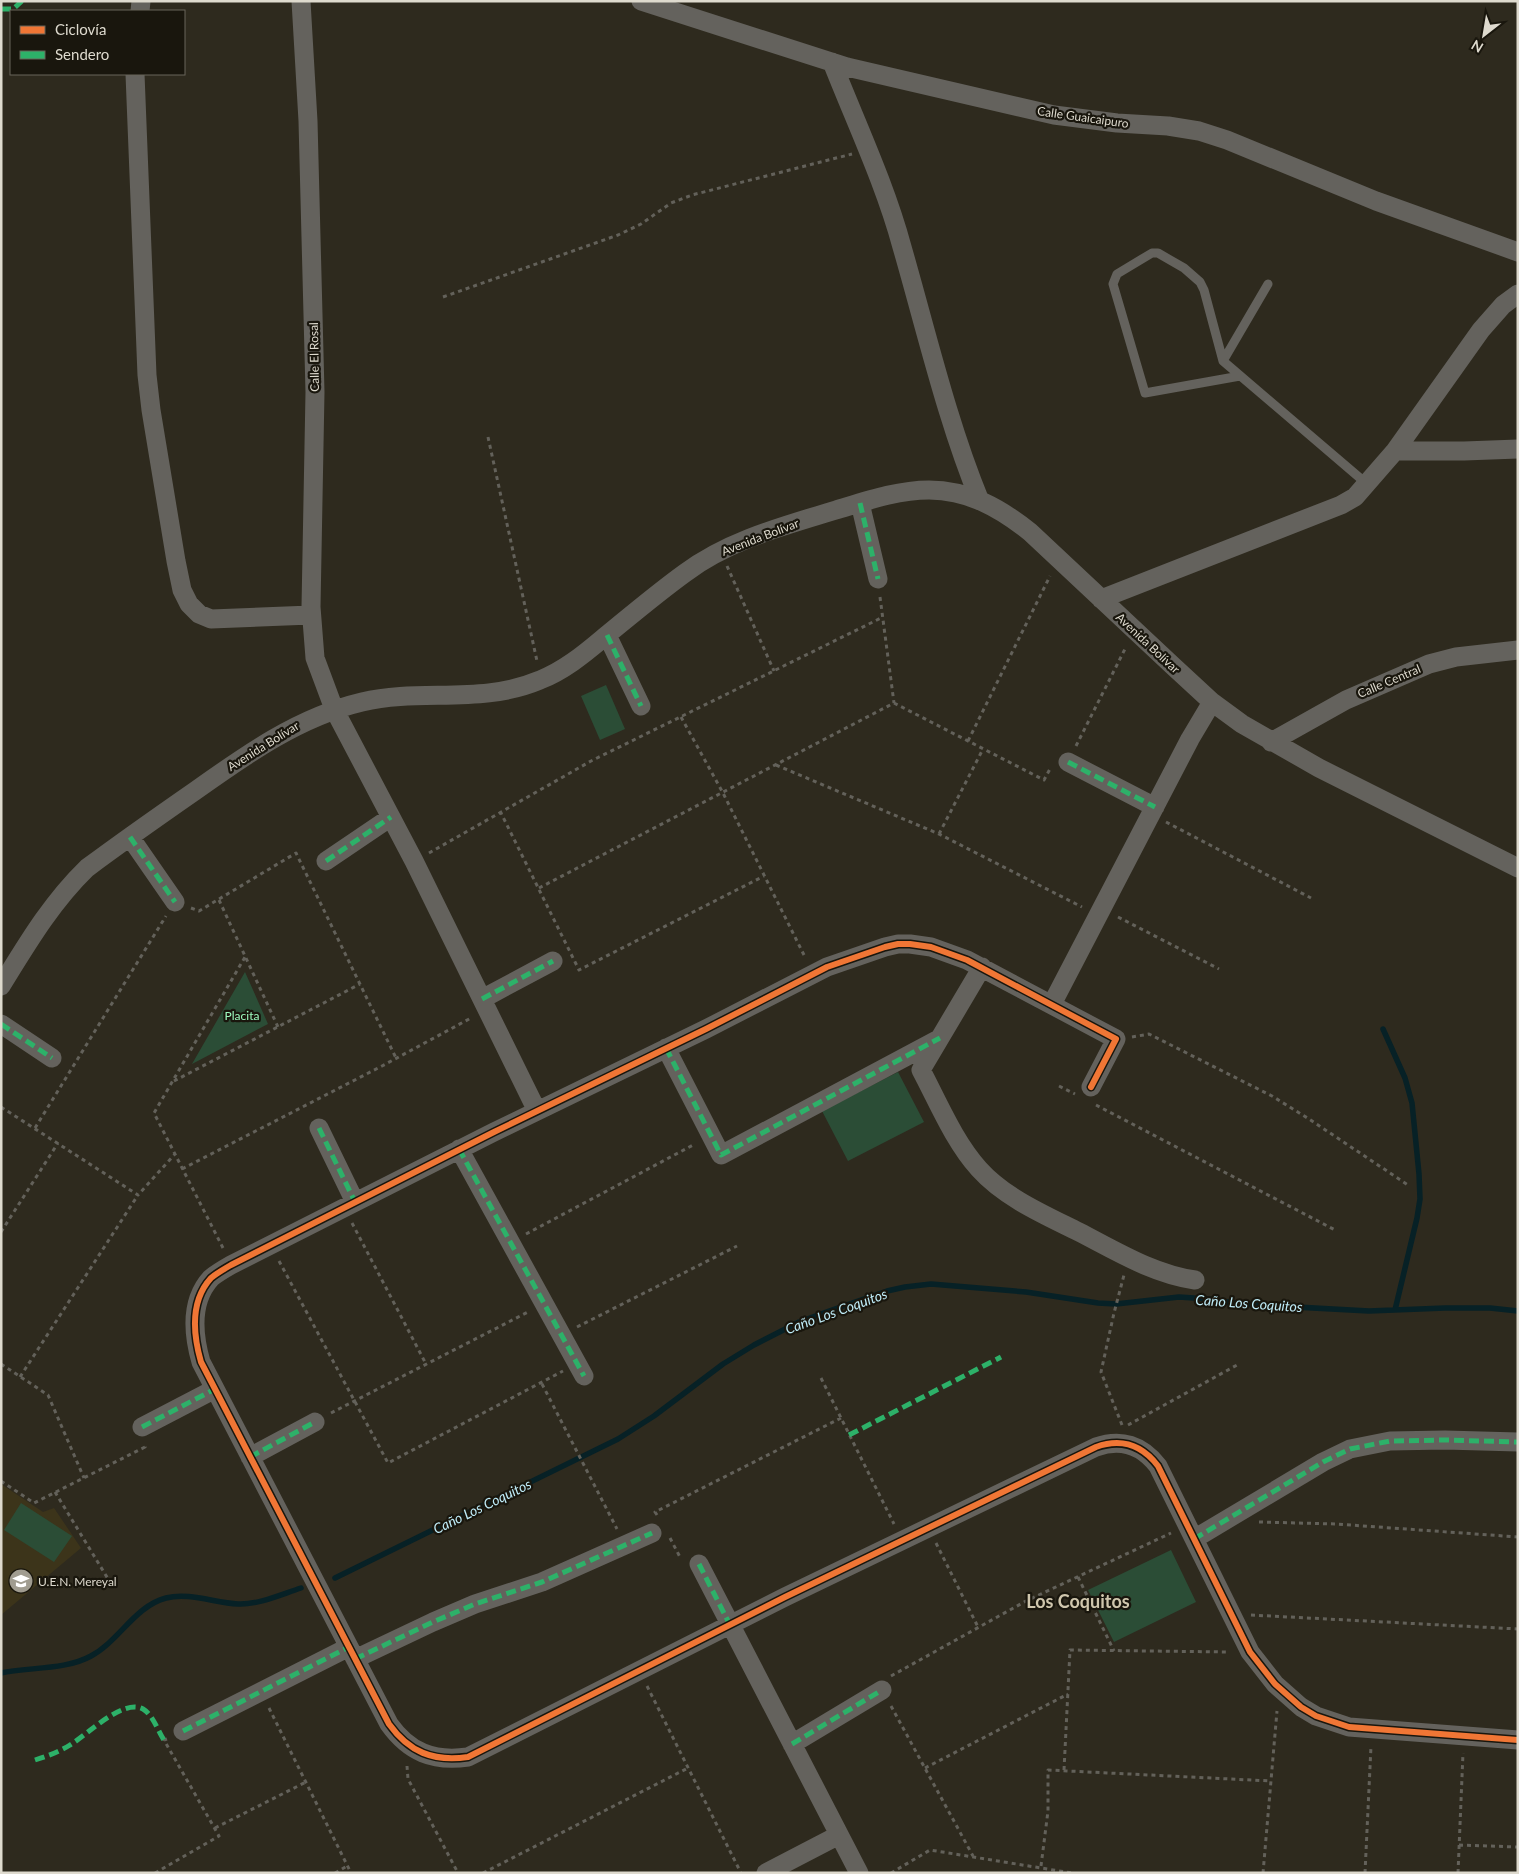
<svg xmlns="http://www.w3.org/2000/svg" width="1519" height="1874" font-family="Lato,sans-serif">
<style>
.built{fill:#3c341a}
.green{fill:#2b4d36}
.lines{fill:none;stroke-linecap:round;stroke-linejoin:round}
.stream{stroke:#072126;stroke-width:5.5}
.path{stroke:#63615a;stroke-width:3;stroke-dasharray:4 4;stroke-linecap:butt}
.lane{stroke:#64625d;stroke-width:9}
.street{stroke:#64625d;stroke-width:19}
.quiet{stroke:#2db169;stroke-width:5;stroke-dasharray:10 5;stroke-linecap:butt}
.cycleway-casing{stroke:#19160d;stroke-width:9}
.cycleway{stroke:#f07635;stroke-width:6}
.labels{text-anchor:middle;dominant-baseline:central;stroke-width:4.5;stroke-linejoin:round;paint-order:stroke}
.street-label{font-size:12px;fill:#dedace;stroke:#19160d}
.park-label{font-size:12px;fill:#9dfbbf;stroke:#19160d}
.poi-label{font-size:12px;fill:#dedace;stroke:#19160d;text-anchor:start}
.water-label{font-size:14px;font-style:italic;fill:#bfecf8;stroke:#19160d}
.district-label{font-size:18px;font-weight:bold;fill:#cfc6ad;stroke:#19160d}
</style>
<rect width="100%" height="100%" fill="#2e2a1e"/>
<path class="built" d="M1,1484l42,28 11,-4 27,40 -80,67z"/>
<path class="green" d="M606,685l19,44 -25,11 -19,-44z
M245,972l23,52 -76,40z
M898,1072l26,50 -76,39 -26,-50z
M21,1503l51,33 -18,26 -50,-32z
M1171,1550l25,52 -82,40 -26,-52z"/>
<g class="lines">
<path class="stream" d="M1383,1029l22,49 7,25 7,71 1,25 -3,19 -22,92
M335,1578l283,-139 36,-23 69,-52 31,-19 45,-23 33,-12 55,-19 18,-4 26,-3 95,8 72,11 18,1 63,-7 30,2 31,5 129,7 76,-3h45l28,3
M1,1673c28,-6 65,-3 90,-17 28,-15 44,-50 75,-58 23,-6 49,5 72,6 20,1 44,-10 63,-16"/>
<path class="path" d="M443,297l175,-62 23,-11 30,-21 21,-8 160,-41
M488,437l49,224
M727,566l47,105
M880,597l14,106
M894,703l150,77 7,-13
M681,717l42,76 82,164
M968,741l82,-165
M1076,746l50,-99
M776,765l163,69 143,73
M500,811l79,159 185,-94
M1166,822l145,76
M939,834l44,-85
M429,853l162,-92 292,-144
M539,888l355,-185
M219,900l59,127
M191,908l8,3 97,-58 100,205
M1118,917l101,52
M1132,1037l17,-3 123,62 37,23 99,66
M174,1081l186,-97
M1059,1086l16,8
M1096,1105l241,126
M1,1107l137,88 37,-41
M35,1128l131,-212
M182,1169l200,-103 89,-48
M352,1223l74,141
M1,1232l57,-89
M526,1234l169,-90
M223,1248l-69,-135 91,-156
M279,1261l109,202 175,-92
M577,1327l160,-81
M1,1364l47,31 36,83
M20,1377l118,-182
M821,1378l73,146
M542,1384l75,145
M331,1413l197,-101
M1122,1425l-21,-53 13,-59 10,-38
M1128,1425l109,-60
M1,1481l33,22 111,-56 -1,-2
M55,1492l58,95
M657,1515l-2,-3 186,-94
M1259,1522l77,2 182,13
M670,1538l11,21
M936,1543l42,84
M1078,1577l36,74
M1251,1615l267,14
M891,1676l135,-75 145,-68
M647,1686l94,187
M891,1706l82,150
M269,1708l82,165
M407,1766l1,13 50,94
M925,1768l143,-74
M1064,1770l6,-120 159,2
M215,1828l91,-46
M1459,1845l59,2
M1041,1866l7,-55v-41l223,11
M155,1873l64,-37 -55,-96 3,-1
M335,1873l12,-7
M483,1873l205,-105
M891,1873l39,-23 142,23
M1263,1873l14,-162
M1365,1873l6,-127
M1458,1873l5,-120"/>
<path class="lane" d="M1223,361l45,-77
M1240,376l-95,17 -32,-109 4,-10 35,-21h6l26,15 16,14 4,8 19,71 144,123"/>
<path class="street" d="M301,1l7,120 7,271 -4,215 4,51 19,51 80,152 123,250
M641,1l206,66 207,48 63,8 51,3 31,5 28,9 149,61 142,51
M140,11l1,-10
M832,62c24,61 53,122 70,185 24,83 45,174 78,254
M135,74l12,301 4,35 25,151 6,29 7,14 10,10 12,5 100,-4
M1395,451h69l54,-2
M860,503l18,76
M1101,599l240,-94 14,-8 40,-46 86,-121 22,-25 15,-11
M607,635l34,71
M1271,742l75,-42 83,-36 27,-7 62,-7
M1068,762l87,45
M130,837l45,65
M326,861l65,-44
M982,967l-61,103c18,34 33,71 58,99 26,29 66,46 100,63 37,19 74,42 116,48
M1,986c26,-42 50,-83 86,-118 35,-26 72,-52 108,-77 52,-37 104,-74 167,-89 60,-14 119,3 178,-22 23,-9 43,-25 62,-41 27,-22 54,-45 83,-66 44,-33 99,-47 151,-63 30,-9 62,-20 93,-20 39,0 71,18 101,42l143,134 39,36 30,22 77,44 199,100
M482,999l71,-38
M1052,1004l138,-265 22,-37
M1,1024l51,34
M666,1048l55,107 218,-116
M1091,1087l25,-48 -149,-79 -36,-13 -21,-3h-12l-13,3 -58,20 -121,62 -212,103 -263,133c-7,4 -14,8 -20,13 -21,23 -18,56 -10,84l188,362c20,28 44,38 79,33l317,-160 311,-150c25,-9 46,-2 62,19l92,186 25,32 26,23 15,9 33,11 169,13
M319,1128l36,74
M459,1149l125,227
M142,1427l73,-38
M250,1457l65,-35
M1194,1539l129,-77 27,-13 40,-8 55,-1 73,2
M699,1564l160,309
M355,1659l78,-37 42,-18 67,-22 110,-49
M183,1731l166,-84
M792,1744l90,-54
M766,1873l73,-38"/>
<path class="quiet" d="M1,9h12l9,-8
M860,503l18,76
M607,635l34,71
M1068,762l87,45
M130,837l45,65
M326,861l65,-44
M482,999l71,-38
M1,1024l51,34
M666,1048l55,107 219,-117
M319,1128l36,74
M459,1149l125,227
M142,1427l73,-38
M849,1435l152,-78
M250,1457l65,-35
M1194,1539l129,-77 27,-13 40,-8 55,-1 73,2
M699,1564l31,61
M355,1659l78,-37 42,-18 67,-22 110,-49
M183,1731l166,-84
M792,1744l90,-54
M35,1760c12,-4 24,-8 35,-15 17,-10 53,-47 73,-36 10,6 15,22 21,31"/>
<defs>
<path id="cycleway" d="M1091,1087l25,-48 -149,-79 -36,-13 -21,-3h-12l-13,3 -58,20 -121,62 -212,103 -263,133c-7,4 -14,8 -20,13 -21,23 -18,56 -10,84l188,362c20,28 44,38 79,33l317,-160 311,-150c25,-9 46,-2 62,19l92,186 25,32 26,23 15,9 33,11 169,13"/>
</defs>
<use href="#cycleway" class="cycleway-casing"/>
<use href="#cycleway" class="cycleway"/>
</g>
<defs>
<symbol id="school-disc" viewBox="-11 -11 22 22"><circle r="9.5" fill="#a09c90" stroke="#19160d"/><path d="M0-5L7-2L0 1L-7-2ZM-4 1L0 2.5L4 1V4Q0 6-4 4Z" fill="#fff"/></symbol>
</defs>
<g fill-rule="evenodd">
<use href="#school-disc" x="7" y="1567" width="28" height="28"/>
</g>
<g class="labels">
<g class="street-label">
<text transform="translate(1083 117) rotate(8)">Calle Guaicaipuro</text>
<text transform="translate(314 357) rotate(-91)">Calle El Rosal</text>
<text transform="translate(760 537) rotate(-21)">Avenida Bolívar</text>
<text transform="translate(1148 643) rotate(43)">Avenida Bolívar</text>
<text transform="translate(1389 681) rotate(-23)">Calle Central</text>
<text transform="translate(263 746) rotate(-32)">Avenida Bolívar</text>
</g>
<g class="park-label">
<text x="242" y="1015">Placita</text>
</g>
<g class="poi-label">
<text x="38" y="1581">U.E.N. Mereyal</text>
</g>
<g class="water-label">
<text transform="translate(1249 1303) rotate(4)">Caño Los Coquitos</text>
<text transform="translate(836 1311) rotate(-20)">Caño Los Coquitos</text>
<text transform="translate(482 1506) rotate(-26)">Caño Los Coquitos</text>
</g>
<g class="district-label">
<text x="1078" y="1601">Los Coquitos</text>
</g>
</g>
<rect width="1519" height="1874" fill="none" stroke="#dedace" stroke-width="5"/>
<rect x="10" y="10" width="175" height="65" fill="#19160d" stroke="#68645a"/>
<rect x="20" y="26" width="25" height="8" fill="#f07635" stroke="#68645a"/>
<text x="55" y="35" font-size="15" fill="#dedace">Ciclovía</text>
<rect x="20" y="51" width="25" height="8" fill="#2db169" stroke="#68645a"/>
<text x="55" y="60" font-size="15" fill="#dedace">Sendero</text>
<g transform="translate(1484 35) rotate(211)" stroke="#19160d" stroke-width="4" paint-order="stroke">
<path d="M0-4L9 19L0 12L-9 19Z" fill="#dedace"/>
<text y="-8" font-size="14" font-weight="bold" text-anchor="middle" fill="#dedace">N</text>
</g>
</svg>
